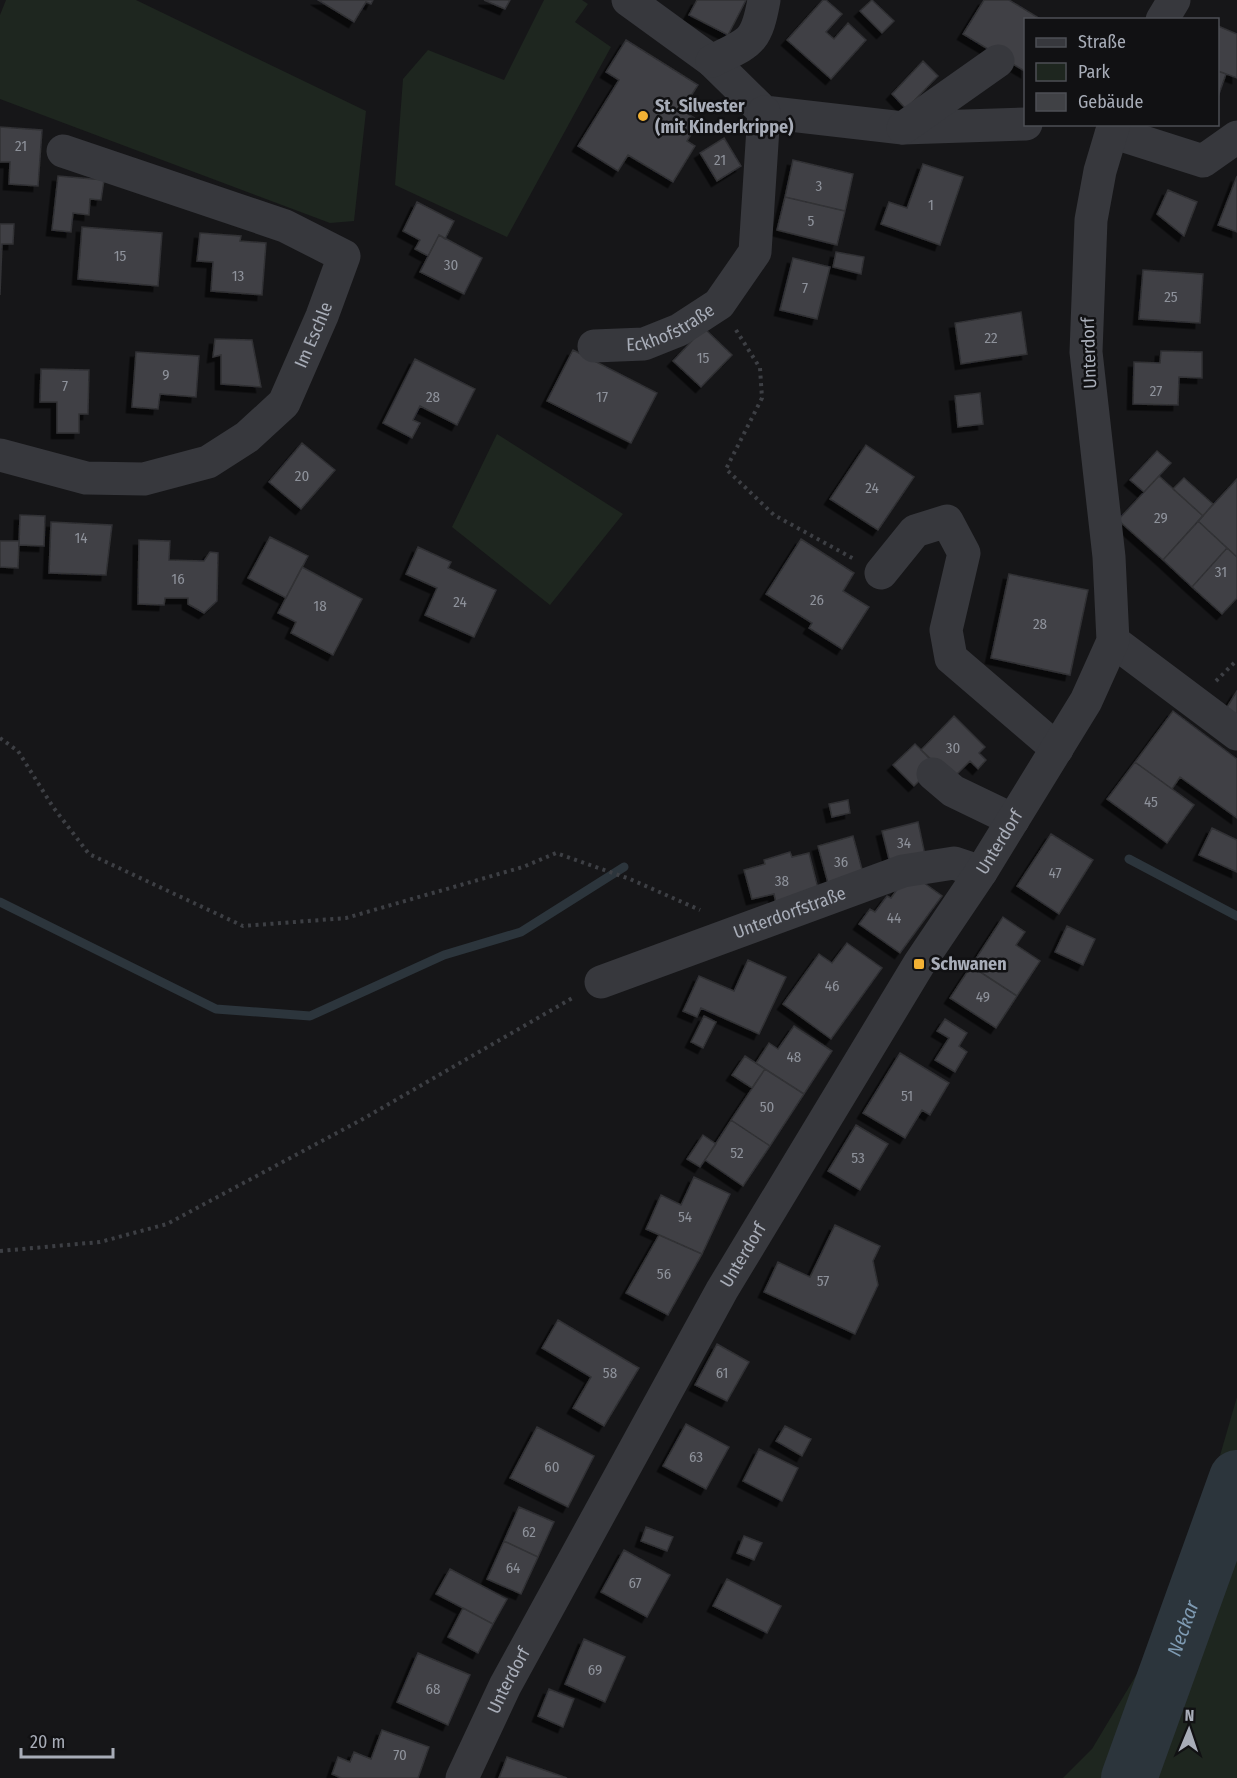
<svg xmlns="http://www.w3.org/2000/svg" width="1237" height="1778" font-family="'Fira Sans Condensed',sans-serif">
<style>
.green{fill:#1e261f}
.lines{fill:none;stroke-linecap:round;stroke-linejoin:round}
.stream{stroke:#2c353c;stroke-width:9}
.river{stroke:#2c353c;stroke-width:56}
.building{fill:#404145;stroke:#303034;stroke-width:1.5;filter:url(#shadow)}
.path{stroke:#3d3f44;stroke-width:4;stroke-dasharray:3 4.5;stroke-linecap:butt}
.minor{stroke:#37383d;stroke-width:33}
.poi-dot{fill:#f2b134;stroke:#111113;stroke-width:2}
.labels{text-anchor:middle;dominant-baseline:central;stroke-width:5;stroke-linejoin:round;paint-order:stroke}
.number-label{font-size:15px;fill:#8e929b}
.poi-label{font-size:18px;font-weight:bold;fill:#a8adb8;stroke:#111113;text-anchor:start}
.street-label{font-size:18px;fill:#a8adb8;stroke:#111113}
.water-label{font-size:20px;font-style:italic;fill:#7f9bb3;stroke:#111113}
</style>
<defs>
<filter id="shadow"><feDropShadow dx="-5.5" dy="5.5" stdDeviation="0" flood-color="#0009"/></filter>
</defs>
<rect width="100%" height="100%" fill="#161618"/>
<path class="green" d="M6,0h130l230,111 -12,110 -24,2 -330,-124v-84z
M544,0h38l6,4 -13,18 36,25 -104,190 -112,-52 8,-106 25,-29 76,30z
M497,434l126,80 -73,91 -98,-78z
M1237,1397v381h-174l29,-29 64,-107 63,-183z"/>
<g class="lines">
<path class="stream" d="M1129,859l108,57
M0,902l216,107 94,7 134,-61 77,-23 103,-65"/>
<path class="river" id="s1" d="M1129,1778l108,-300"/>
</g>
<path class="building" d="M318,0h55l-2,4 -5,-2 -12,20z
M484,0h26l-5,9z
M697,0h49l-18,35 -39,-20z
M823,0h3l16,14 -16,18 8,7 14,-16 18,17 -35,39 -44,-39z
M872,0l22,21 -12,12 -22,-22z
M984,0h25l33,20h-16v52l-63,-38z
M1218,26l19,8v44l-19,-7z
M626,40l72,45 -16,25 17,11 -12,20 8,5 -22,36 -45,-27 -10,16 -40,-25 41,-66 -13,-8z
M923,61l15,15 -32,33 -14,-15z
M1218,71l8,3 -8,23z
M0,127l42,3 -4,56 -29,-2 1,-22h-10z
M724,138l17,28 -24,15 -17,-28z
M793,160l60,14 -8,37 -60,-14z
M923,164l40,13 -23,68 -59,-21 8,-22 18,6z
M58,176l46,4 -3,20 -11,-1 -1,16 -16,-2 -2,19 -19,-2z
M1237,176v56l-19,-7z
M1168,190l29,12 -13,34 -27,-22z
M785,197l60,14 -8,34 -60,-15z
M417,202l37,19 -9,18 -6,-4 -11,21 -13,-7 5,-9 -17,-9z
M0,224h14l-1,20h-11l-2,51z
M82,227l80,6 -4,53 -80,-7z
M200,233l41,3 -1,5 26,2 -4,52 -51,-4 2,-29 -16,-1z
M439,235l43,23 -18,36 -44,-22z
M836,252l28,5 -3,17 -28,-7z
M793,258l37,9 -13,52 -37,-9z
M1143,270l60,4 -3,49 -61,-4z
M1021,312l6,42 -66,10 -6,-41z
M704,328l28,27 -31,32 -28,-26z
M215,339l37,1 9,47 -40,-3v-29l-8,2z
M573,350l84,43 -26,50 -84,-42z
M1161,351l41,1v26l-23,-1 -1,28 -45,-1 1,-42 26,1z
M136,352l63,4 -3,41 -36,-3 -2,15 -26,-2z
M415,359l60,30 -18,36 -37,-19 -7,14 7,3 -8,15 -29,-15z
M41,369l48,1 -1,44h-9v19h-22v-31h-17z
M980,393l3,31 -25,3 -3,-31z
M302,443l33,27 -34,39 -32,-27z
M866,445l48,32 -36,53 -48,-31z
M1157,451l14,12 -27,29 -14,-12z
M1159,476l44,40 -40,44 -45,-40z
M1184,478l29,26 -10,12 -30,-27z
M1237,479v78l-39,-36z
M20,515l25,1 -1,30 -25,-1z
M1198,521l29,27 -35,39 -29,-27z
M51,522l61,3 -6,50 -57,-2z
M270,537l38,19 -22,42 -38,-20z
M801,539l53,34 -11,18 26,16 -27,42 -33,-21 3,-5 -46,-29z
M139,540l31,1 -1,19 35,1 6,-9 8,1 -1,48 -13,12 -16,-9v-6h-23l-1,7 -26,-1z
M0,541h19l-1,27 -18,-1z
M418,547l33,15 -3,6 48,22 -22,47 -49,-22 12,-27 -31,-14z
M1227,548l10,9v41l-15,16 -30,-27z
M302,567l60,32 -29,56 -42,-22 5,-11 -18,-9z
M1009,574l79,16 -18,85 -79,-17z
M1237,691v29l-13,-8z
M1173,711l64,48v59l-57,-41 -8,12 -37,-27z
M954,716l31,31 -6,6 7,7 -8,9 -8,-8 -19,19 -30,-30z
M915,744l21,20 -22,22 -21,-21z
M1135,762l59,43 -27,38 -60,-44z
M848,800l2,13 -18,4 -3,-13z
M918,822l7,33 -35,8 -8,-32z
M1212,828l25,12v32l-38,-17z
M1051,834l42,26 -34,54 -42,-28z
M853,836l11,41 -35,10 -11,-41z
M790,852l2,5 17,-4 10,39 -43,11 -2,-9 -22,5 -8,-29 21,-6 -1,-4z
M909,872l33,24 -42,57 -41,-29 11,-15 5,3 12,-16 4,2z
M1003,917l22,15 -9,13 24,16 -23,35 -46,-30z
M1067,926l28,13 -12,26 -28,-13z
M847,943l35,25 -51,71 -48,-35 36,-50 13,9z
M748,960l38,17 -27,57 -58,-26 -4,9 -14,-6 16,-35 35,15z
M971,966l46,30 -21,32 -46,-30z
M704,1016l12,6 -13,26 -12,-6z
M945,1019l22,14 -8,13 8,6 -12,20 -20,-12 14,-22 -12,-7z
M794,1026l38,25 -28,43 -48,-31 13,-20 9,6z
M900,1053l49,30 -19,32 -8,-5 -17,28 -42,-25z
M745,1056l20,13 -13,19 -20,-13z
M765,1069l39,25 -34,52 -39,-26z
M731,1120l39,26 -27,40 -38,-26z
M856,1125l32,19 -28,46 -32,-19z
M703,1135l13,9 -16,23 -13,-8z
M694,1177l36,17 -28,60 -56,-25 15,-34 20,10z
M835,1225l45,21 -7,15 5,24 -23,49 -91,-42 14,-30 32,15z
M659,1235l43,19 -34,61 -42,-22z
M558,1320l81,48 -35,58 -31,-18 18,-31 -49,-29z
M717,1344l32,18 -22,39 -32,-16z
M686,1424l43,23 -23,42 -43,-23z
M785,1426l26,13 -9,17 -26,-15z
M537,1427l57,29 -26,51 -58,-29z
M759,1449l39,19 -16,33 -39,-20z
M519,1507l35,15 -16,35 -34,-16z
M646,1527l27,10 -6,14 -26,-10z
M744,1536l18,7 -8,17 -17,-7z
M504,1541l34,16 -17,37 -34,-15z
M624,1550l46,25 -23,42 -46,-25z
M450,1569l57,30 -14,25 -57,-30z
M727,1579l54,27 -14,27 -54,-27z
M463,1608l30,16 -15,29 -30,-16z
M584,1639l41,18 -20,45 -40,-18z
M418,1653l52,22 -22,50 -51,-23z
M549,1689l25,10 -11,28 -25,-11z
M382,1730l47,17 -11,31h-77l-9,-4 6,-17 12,5 4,-10 17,7z
M507,1757l60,21h-68z"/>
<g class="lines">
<path class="path" d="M736,330l24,38 2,30 -36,71 48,46 80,44
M1216,681l21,-21
M0,738l18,13 35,56 36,47 154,72 103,-8 177,-51 33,-14 74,26 70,31
M0,1251l100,-9 67,-18 194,-104 213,-123"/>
<g class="minor">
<path d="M628,0l84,61 52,51 139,16 123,-4"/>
<path d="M1162,20l12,-20"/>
<path d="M712,61c38,-19 44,-17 52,-61"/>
<path d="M903,128l95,-67"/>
<path d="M1112,132l91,29 34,-24"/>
<path id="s2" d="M594,346l50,-2 35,-14 40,-26 36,-52 9,-140"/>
<path id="s3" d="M0,455l86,23 58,1 64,-17 39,-25 37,-34 38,-87 22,-60 -59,-30 -222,-75"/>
<path d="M881,573l34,-42 32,-10 17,32 -18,77 5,28 106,91"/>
<path d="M1113,641l124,93"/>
<path d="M933,774l20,17 60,29"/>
<path id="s4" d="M601,982l302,-111 51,-8 27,9"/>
<path id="s5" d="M462,1778l43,-92 217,-396 197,-326 62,-92 105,-171 27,-60 -4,-84 -23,-205 5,-132 9,-49 14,-47"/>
</g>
</g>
<g class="poi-dot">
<circle cx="643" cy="116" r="6"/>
<rect x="913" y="958" width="12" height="12" rx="3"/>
</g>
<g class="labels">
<g class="number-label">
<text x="21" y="146">21</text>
<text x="720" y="160">21</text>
<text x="819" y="186">3</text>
<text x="931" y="205">1</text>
<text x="811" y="221">5</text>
<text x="120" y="256">15</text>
<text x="451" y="265">30</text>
<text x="238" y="276">13</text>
<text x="805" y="288">7</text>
<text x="1171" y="297">25</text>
<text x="991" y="338">22</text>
<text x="703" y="358">15</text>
<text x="166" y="375">9</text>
<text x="65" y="386">7</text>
<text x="1156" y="391">27</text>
<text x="433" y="397">28</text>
<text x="602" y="397">17</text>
<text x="302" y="476">20</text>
<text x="872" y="488">24</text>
<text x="1161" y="518">29</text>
<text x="81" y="538">14</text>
<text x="1221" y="572">31</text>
<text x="178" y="579">16</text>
<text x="817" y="600">26</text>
<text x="460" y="602">24</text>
<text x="320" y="606">18</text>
<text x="1040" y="624">28</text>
<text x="953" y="748">30</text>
<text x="1151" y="802">45</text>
<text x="904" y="843">34</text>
<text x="841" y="862">36</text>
<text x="1055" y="873">47</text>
<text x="782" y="881">38</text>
<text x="894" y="918">44</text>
<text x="832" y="986">46</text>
<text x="983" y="997">49</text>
<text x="794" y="1057">48</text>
<text x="907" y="1096">51</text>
<text x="767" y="1107">50</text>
<text x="737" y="1153">52</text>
<text x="858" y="1158">53</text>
<text x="685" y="1217">54</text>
<text x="664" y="1274">56</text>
<text x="823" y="1281">57</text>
<text x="610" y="1373">58</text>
<text x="722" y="1373">61</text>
<text x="696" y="1457">63</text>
<text x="552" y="1467">60</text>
<text x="529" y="1532">62</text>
<text x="513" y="1568">64</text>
<text x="635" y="1583">67</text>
<text x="595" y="1670">69</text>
<text x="433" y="1689">68</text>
<text x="400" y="1755">70</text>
</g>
<g class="poi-label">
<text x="655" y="106">St. Silvester<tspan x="655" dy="21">(mit Kinderkrippe)</tspan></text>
<text x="931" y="964">Schwanen</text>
</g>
<g class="street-label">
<text stroke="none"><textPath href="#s2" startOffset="80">Eckhofstraße</textPath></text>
<text stroke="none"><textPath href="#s3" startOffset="384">Im Eschle</textPath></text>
<text transform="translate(1089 353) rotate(-92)">Unterdorf</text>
<text stroke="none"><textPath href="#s5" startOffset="1080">Unterdorf</textPath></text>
<text stroke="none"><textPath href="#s4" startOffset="201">Unterdorfstraße</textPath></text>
<text stroke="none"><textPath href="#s5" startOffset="594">Unterdorf</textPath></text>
<text stroke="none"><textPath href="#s5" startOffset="108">Unterdorf</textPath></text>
</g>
<g class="water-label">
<text stroke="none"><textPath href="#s1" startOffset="159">Neckar</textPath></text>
</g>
</g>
<rect x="1024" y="18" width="195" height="108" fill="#111113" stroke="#4d4f55" stroke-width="1.5"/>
<rect x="1036" y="38" width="30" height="9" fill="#37383d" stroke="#4d4f55" stroke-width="1.5"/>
<text x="1078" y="48" font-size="18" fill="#a8adb8">Straße</text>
<rect x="1036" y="63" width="30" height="18" fill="#1e261f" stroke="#4d4f55" stroke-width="1.5"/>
<text x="1078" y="78" font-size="18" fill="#a8adb8">Park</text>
<rect x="1036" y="93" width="30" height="18" fill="#404145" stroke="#4d4f55" stroke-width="1.5"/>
<text x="1078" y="108" font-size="18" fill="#a8adb8">Gebäude</text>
<g transform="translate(1189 1730) rotate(2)" stroke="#111113" stroke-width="4.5" paint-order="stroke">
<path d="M0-4.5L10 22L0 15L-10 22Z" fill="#a8adb8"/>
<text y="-9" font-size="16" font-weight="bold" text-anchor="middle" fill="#a8adb8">N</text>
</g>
<path d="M21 1748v9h92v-9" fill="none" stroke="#a8adb8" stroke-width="3"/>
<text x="30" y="1748" font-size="18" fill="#a8adb8" stroke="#111113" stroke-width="4.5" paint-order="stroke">20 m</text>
</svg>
